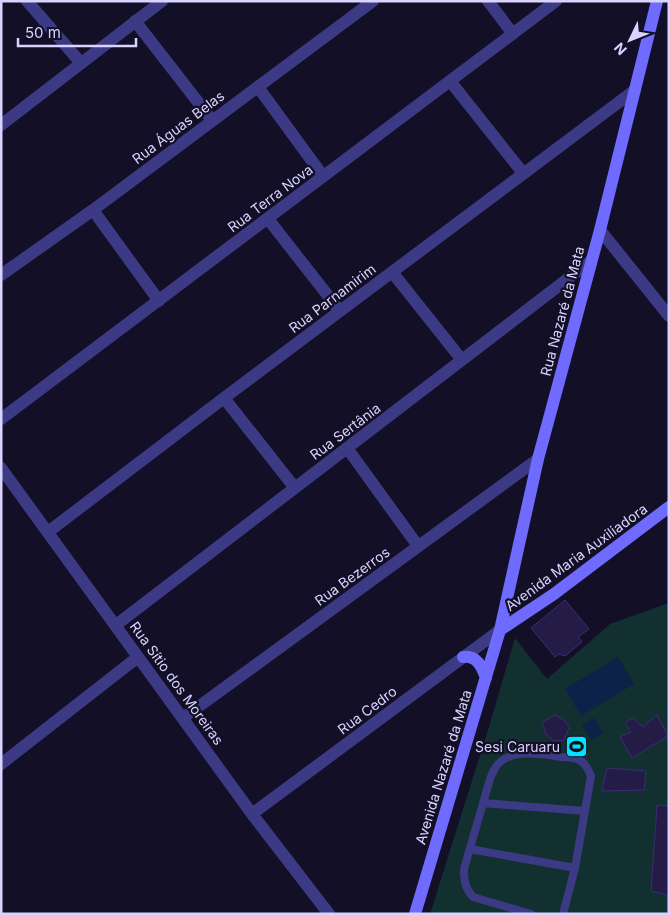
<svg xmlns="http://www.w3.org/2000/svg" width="670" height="915" font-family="Inter,sans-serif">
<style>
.green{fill:#12302f}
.water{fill:#0c2248}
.building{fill:#241b47;stroke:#3b2d73}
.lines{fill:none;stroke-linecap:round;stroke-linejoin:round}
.lane{stroke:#3d3a85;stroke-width:8}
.street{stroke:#3d3a85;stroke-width:12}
.secondary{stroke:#6f6bff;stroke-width:12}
.labels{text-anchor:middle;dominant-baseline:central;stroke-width:4.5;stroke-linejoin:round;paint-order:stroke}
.street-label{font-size:14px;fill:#d9d4ff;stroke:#130f26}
.poi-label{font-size:14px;fill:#d9d4ff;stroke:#130f26;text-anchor:end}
</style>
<rect width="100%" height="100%" fill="#130f26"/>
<path class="green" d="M669,603v311h-239l58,-184 27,-92 32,41 63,-55z"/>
<path class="water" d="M618,657l16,27 -53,32 -16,-27z
M594,718l9,14 -11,8 -10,-14z"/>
<path class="building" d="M565,600l24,29 -11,8 4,5 -17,14 -6,-2 -4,3 -24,-29z
M555,715l10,6 4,7 -5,12 -10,1 -8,-7 -4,-12z
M657,715l11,21 -36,22 -12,-21 11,-5 -6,-9 8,-5 10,9z
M607,768l39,3 -2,19 -42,1z
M657,805l12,1v103h-2l1,-14 -17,-4z"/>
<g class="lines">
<path class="lane" d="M483,803l102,8
M470,849l105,19
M531,914l-58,-17c-8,-9 -9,-16 -9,-28l26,-90c3,-7 5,-13 10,-17 15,-13 43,-8 61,-5 5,0 11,0 16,2 8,3 11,10 14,17l-16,92 -12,46"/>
<path class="street" d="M27,1l54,62
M488,1l25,33
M135,21l77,99
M450,81l73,92
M258,87l65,89
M1,125l161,-124
M93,210l66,91
M268,219l72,92
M600,230l69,86
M392,272l70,88
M1,275l92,-65 280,-209
M224,398l71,90
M1,419l555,-418
M347,448l71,98
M1,468l251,346 77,100
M48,532l176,-134 411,-308
M116,625l475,-364
M183,718l355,-259
M1,764l137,-107
M252,814l248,-184"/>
<path class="secondary" d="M500,630l54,-36 115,-87
M463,657c14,-2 19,10 23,21
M415,914l85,-284 38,-171 62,-229 57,-229"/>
</g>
<defs>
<symbol id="stadium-square" viewBox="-11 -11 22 22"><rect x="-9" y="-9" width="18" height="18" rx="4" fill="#00e5ff" stroke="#130f26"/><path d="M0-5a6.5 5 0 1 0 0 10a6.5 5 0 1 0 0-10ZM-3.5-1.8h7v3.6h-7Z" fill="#111"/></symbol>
</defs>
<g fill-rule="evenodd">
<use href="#stadium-square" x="564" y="734" width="25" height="25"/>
</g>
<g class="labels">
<g class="street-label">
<text transform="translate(178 127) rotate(-37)">Rua Águas Belas</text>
<text transform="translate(270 198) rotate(-37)">Rua Terra Nova</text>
<text transform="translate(332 298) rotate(-37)">Rua Parnamirim</text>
<text transform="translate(562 311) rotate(-75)">Rua Nazaré da Mata</text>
<text transform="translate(345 431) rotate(-37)">Rua Sertânia</text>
<text transform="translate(576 557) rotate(-36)">Avenida Maria Auxiliadora</text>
<text transform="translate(352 576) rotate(-36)">Rua Bezerros</text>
<text transform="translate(177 683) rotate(54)">Rua Sítio dos Moreiras</text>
<text transform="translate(367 710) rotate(-37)">Rua Cedro</text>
<text transform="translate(443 767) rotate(-73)">Avenida Nazaré da Mata</text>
</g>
<g class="poi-label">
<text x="560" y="746">Sesi Caruaru</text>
</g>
</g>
<rect width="670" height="915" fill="none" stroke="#d9d4ff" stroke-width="5"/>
<g transform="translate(630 40) rotate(227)" stroke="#130f26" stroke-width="4" paint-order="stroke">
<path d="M0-4L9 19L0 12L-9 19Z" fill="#d9d4ff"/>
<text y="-8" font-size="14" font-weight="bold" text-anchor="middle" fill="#d9d4ff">N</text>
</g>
<path d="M18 38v8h118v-8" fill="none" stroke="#d9d4ff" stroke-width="2.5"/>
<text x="25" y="38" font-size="15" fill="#d9d4ff" stroke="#130f26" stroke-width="4" paint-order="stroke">50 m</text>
</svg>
